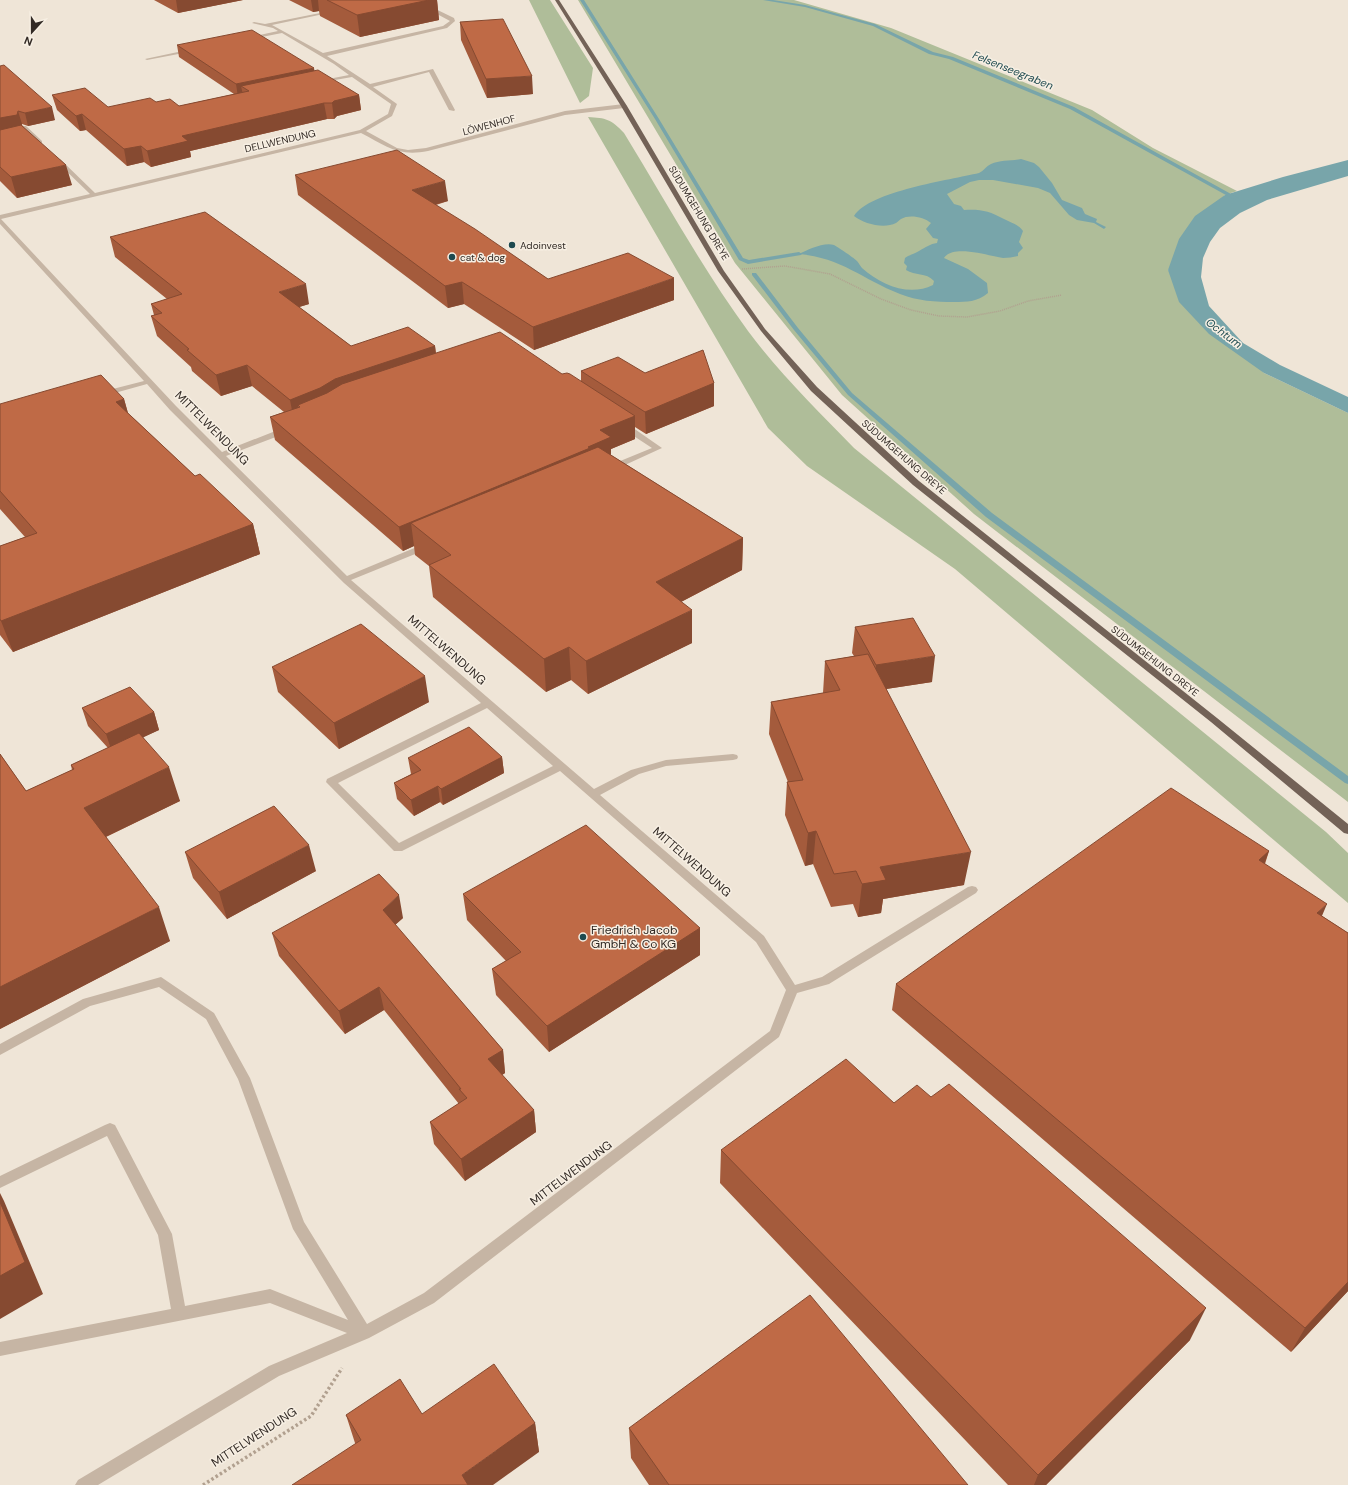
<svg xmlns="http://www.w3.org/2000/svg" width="1348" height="1485" font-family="'DM Sans',sans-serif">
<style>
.green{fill:#afbd99}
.water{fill:#78a5aa}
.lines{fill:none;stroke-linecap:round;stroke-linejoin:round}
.stream{fill:#78a5aa;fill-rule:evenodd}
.path-far1{stroke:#b1a08f;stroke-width:1.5;stroke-dasharray:1 1;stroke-linecap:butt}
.path{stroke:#b1a08f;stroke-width:3.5;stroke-dasharray:2.5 2.5;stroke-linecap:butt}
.minor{fill:#c6b5a4;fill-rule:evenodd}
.major{fill:#736257;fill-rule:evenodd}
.wall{fill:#a45b3c}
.shaded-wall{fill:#864a31}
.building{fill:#bf6a46;stroke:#864a31}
.poi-dot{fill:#1e4a50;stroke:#f7efe3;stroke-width:1.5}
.labels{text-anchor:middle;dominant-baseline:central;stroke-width:3;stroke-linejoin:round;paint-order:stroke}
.far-street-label{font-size:10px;fill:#322a25;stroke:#f7efe3}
.far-poi-label{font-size:10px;fill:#322a25;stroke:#f7efe3;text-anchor:start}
.far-water-label{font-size:11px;font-style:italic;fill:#1e4a50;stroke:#f7efe3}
.street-label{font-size:12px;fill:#322a25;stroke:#f7efe3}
.poi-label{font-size:12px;fill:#322a25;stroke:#f7efe3;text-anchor:start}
</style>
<rect width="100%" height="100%" fill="#efe5d7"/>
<path class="green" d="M529,0h21l43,68 -4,28 -9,7z
M578,0h216l97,28 201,82 61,38 84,43 -12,4 -57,75 96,103 84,40v389l-374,-288 -132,-119 -107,-132z
M588,117c18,1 23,2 36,16 41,67 78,135 124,198 31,42 70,80 106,117l472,384 22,21v50l-393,-334 -148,-103 -39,-38z"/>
<path class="water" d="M1021,159l13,4 5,4 13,16 10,17 20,8 3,6 12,5 -1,3 10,5 -2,2 -10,-6 -17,-3 -8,-5 -19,-22 -12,-5 -45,-8h-14l-9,2 -23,12 7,10 7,2 3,4c17,-1 25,1 40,9 7,4 14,5 19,12l-4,11 4,6 -5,5v3c-5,1 -10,2 -15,2 -14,-2 -50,-14 -59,0l24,11 19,14 1,10c-11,9 -21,9 -34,9 -18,0 -37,-1 -54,-8 -38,-15 -58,-36 -101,-40 9,-4 24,-12 35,-9 4,2 20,13 23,16 2,2 3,5 5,7 19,17 47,29 71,17l1,-4c-8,-9 -19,-5 -28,-11l1,-4 -3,-3 1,-5c4,-3 9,-4 14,-7 7,-4 11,-7 18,-8l1,-4 -5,-1 -7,-9 5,-6c-7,-6 -22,-9 -30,-4 -2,1 -3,3 -5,4 -12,6 -32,1 -42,-7 16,-25 96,-36 125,-43 5,-2 7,-7 12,-9 9,-4 21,-3 30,-5z
M1348,160v16l-81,24 -27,13 -20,15 -10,14 -7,16 -2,19 8,29 34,37 37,22 68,32v16l-84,-40 -55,-39 -30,-32 -11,-32 11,-31 16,-23 30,-21 58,-18z"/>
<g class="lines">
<path class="stream" d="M580,0h4l75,119 84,139 6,2 50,-8 3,2 -1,1 -53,9 -9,-4 -84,-141z
M763,0h10l32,5 70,19 58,28 20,5 121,50 166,92 -5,1 -165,-91 -121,-50 -20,-5 -56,-28 -68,-19z
M752,273h4l42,55 54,65 140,120 356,263v8l-3,-1 -359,-266 -138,-122 -54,-65 -42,-55z"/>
<path class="path-far1" d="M742,269l43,-3 45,8 51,25 30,11 28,6 28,1 33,-6 28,-10 34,-6"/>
<path class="path" d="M203,1485l108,-69 31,-48"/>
<path class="minor" d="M411,0h6l37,18 1,3 -8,7 -120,28 43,28 63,-15 22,41 -1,1 -5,-1 -20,-38 -56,15 24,17 -5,12 -26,15 31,17 11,2 18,-2 139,-37 59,-7 3,2 -3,2 -59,7 -137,36c-30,6 -42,-5 -67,-18l-360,86 175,187 46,46 61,-24h6v4l-63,24 121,120 77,-32h6l1,2 -1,2 -79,32 243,209 37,-19 35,-10 67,-6 4,1 1,2 -1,2 -4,1 -67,6 -27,8 -39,21 164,141 31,49 27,-8 146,-90 4,-1 4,1 2,3 -2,3 -147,91 -32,9 -18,44 -345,266 -65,35 -90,38 -181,109h-23l3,-5 191,-114 78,-33 -77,-30 -270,53v-14l171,-33 -13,-74 -51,-99 -107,52v-12l105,-51 5,-2 5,2 57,109 13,72 85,-17 78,31 -55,-91 -55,-150 -32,-60 -47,-32 -69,19 -90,49v-11l83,-45 78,-22 53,36 36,65 54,144 63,102 57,-31 346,-262 16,-41 -30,-48 -196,-171 -158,80h-8l-68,-69 1,-3 154,-76 -137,-120 -174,-173 -23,-26 -43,12h-3v-4l43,-11 -144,-157v-9l90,-21 -34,-33v-2h4l35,34 265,-63 28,-16 3,-10 -39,-27 -34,6v-2l31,-6 -15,-11 -52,-31 -36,7v-2l32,-7 -5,-3 -21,-5 2,-1 11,2 70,-14 -2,2 -61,13 51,28 120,-27 7,-5zM487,708l66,58 -154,77 -61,-60z
M192,49l2,2 -47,9 -2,-1z
M22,126h4l16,15v2h-4l-16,-15z
M620,423h6l36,25 -48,22h-6v-4l44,-18 -32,-21z"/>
<path class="major" d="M555,0h4l68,106 97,165 41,58 52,58 102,94 298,237 131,106v10l-4,-1 -133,-111 -298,-237 -102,-94 -50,-60 -43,-60 -97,-165z"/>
</g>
<path class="wall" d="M154,0h89l-65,13z
M289,0h148l2,20 -79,17 -40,-21 -1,-5 -6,1z
M460,22l73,72 -46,4 -26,-58z
M177,45l137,26 45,24 2,15 -24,6 -3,3h-7l-137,32 1,6 -40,10 -7,-5 -17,4 -41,-36 -6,1 -23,-21 -5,-15 56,12 48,-5 23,4 55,-12 -55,-37z
M0,66l55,54 -27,6 -6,-2v1l50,60 -55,13 -17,-17z
M295,175l153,26 -12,4 112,74 126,21 -140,50 -70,-46 -16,4 -150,-113z
M110,237l199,67 -10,3 52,39h84l1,7 126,21 19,8v-11l64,2 69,10v23l-68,28 -11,-7v12l-24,10v6l132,83 -1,32 -61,32 11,41 -104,51 -17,-14 -25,12 -113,-95 -4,-31 -14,-11 -1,-9 -11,5 -128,-111 -5,-23 14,-5 -32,-26 -31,10 -29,-25 -1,-4 -34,-31 -6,-20 3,-1 -3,-11 16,-5 -52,-42z
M124,399l4,14 67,63 58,48 7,30 -247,98 -13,-17v-89l25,-9 -25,-28v-105z
M855,627l77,55 -46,7 78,196 -81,14 -2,14 -23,4 -5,-13 -22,3 -18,-43 -8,2 -20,-51 2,-33h1l-19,-48 2,-32 52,-9 2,-32 29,-5 -2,-3z
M272,667l157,35 -90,47 -61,-57z
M82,708l72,4 5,18 -16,7 37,64 -74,36 64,104 -170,88v-275l26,37 46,-21 -1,-5 37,-17 -20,-22z
M502,757l2,16 -61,32 -3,-3 -26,14 -17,-17 -3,-16 17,-9 -3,-16z
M1269,851l-4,13 57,52 26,17v358l-57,61 -399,-342 4,-26z
M185,852l131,19 -89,48 -34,-41z
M463,894l237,34v27l-151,97 -53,-57 -4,-26 14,-8 -39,-41z
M403,918l-8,7 108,125 2,23 -3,2 32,35 2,22 -71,49 -31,-37 -4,-22 29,-18 -75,-94 -39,24 -66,-78 -7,-23z
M931,1097l259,243 -144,145h-38l-288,-302 1,-33 173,-47z
M422,1414l113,9 4,29 -184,-9 -9,-28z
M629,1428l339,57h-319l-18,-27z"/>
<path class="shaded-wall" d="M176,0h67l-65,13z
M311,0h7l1,11 -6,1z
M429,0h8l2,20 -79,17 -3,-22z
M314,68l2,12 -75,6 2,9 -5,2 -2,-13z
M532,76l1,18 -46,4 -1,-19z
M359,95l2,15 -24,6 -3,3 -2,-16 2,-2z
M324,103l3,16 -137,32 1,6 -40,10 -4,-16 35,-15z
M52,107l3,13 -27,6 -3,-13z
M18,111l4,13 -2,4 -20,4v-14z
M82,114l4,16 -6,1 -4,-15z
M141,146l3,16 -17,4 -3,-17z
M66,165l6,20 -55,13 -6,-21z
M445,181l3,20 -34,9 -2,-20z
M674,278v22l-140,50 -1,-23z
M462,282l2,22 -16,4 -3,-22z
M306,284l3,20 -26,8 -4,-20z
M435,346l2,21 -137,40 -2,-2 2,14 -6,2 -4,-21 45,-21z
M247,365l5,21 -31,10 -5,-21z
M714,383v23l-68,28 -1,-22z
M124,399l8,29 -16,-26z
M635,416v23l-24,10v12l-200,62 3,23 -11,5 -4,-24 189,-80 12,-17z
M253,524l7,30 -247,98 -12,-31z
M743,538l-1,32 -86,45v-33z
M692,610v33l-104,51 -2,-33z
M569,647l2,33 -25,12 -2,-33z
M935,656l-3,26 -59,9 3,-26z
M425,676l4,26 -90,47 -5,-26z
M154,712l5,18 -47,22 -6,-18z
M502,757l2,16 -61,32 -2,-16z
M169,767l11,34 -83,40 -13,-33z
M438,786l2,16 -26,14 -3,-16z
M816,831l-3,33 -8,2 3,-33z
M309,845l7,26 -89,48 -8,-27z
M1269,851l-10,27v-18z
M971,852l-7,33 -81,14 -2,14 -23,4 4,-33 18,-17z
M399,895l4,23 -16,14 -4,-22z
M1327,904l-11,26 1,-17z
M159,907l11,34 -170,88v-42z
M700,928v27l-151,97 -2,-26z
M379,987l5,23 -39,24 -6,-23z
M503,1050l2,23 -14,9 -3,-23z
M534,1110l2,22 -71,49 -4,-22z
M0,1193l4,8 39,93 -43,25z
M1348,1282v9l-57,61 14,-24z
M1206,1308l-16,32 -144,145h-12l4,-10z
M535,1423l4,29 -46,33h-29l-2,-10z"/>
<path class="building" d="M327,0h102l-72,15z
M503,19l29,57 -46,3 -26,-57z
M252,30l62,38 -78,16 -59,-39z
M4,65l48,42 -27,6 -7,-2 -1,4 -17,3v-52z
M318,70l41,25 -25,6 -2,2h-8l-142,33 6,5 -41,10 -6,-5 -17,3 -42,-35 -6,2 -24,-21 33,-7 23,19 42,-9 6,4 14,-3 9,7 70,-15 -8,-5z
M21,125l45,40 -55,12 -11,-10v-37z
M397,150l48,31 -33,9 63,39 73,50 80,-26 46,25 -141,49 -71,-45 -17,4 -150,-111z
M205,212l101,72 -27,8 72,54 57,-19 27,19 -100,33 -15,9 -30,12 -43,-35 -31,10 -29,-25 2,-1 -38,-33 11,-3 -11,-9 31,-10 -72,-57z
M500,332l62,42 5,-1 3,1 65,42 -35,14 11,7 -23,10 2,1 -191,79 -129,-110 30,-10 -2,-2 29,-12 15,-9z
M703,350l11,33 -69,29 -64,-41 37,-14 27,16z
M101,375l23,24 -8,3 79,74 5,-2 53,50 -252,97 -1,-2v-73l37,-13 -37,-42v-87z
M598,447l145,91 -87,44 36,28 -106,51 -17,-14 -25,12 -115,-94 22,-10 -40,-32z
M913,618l22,38 -59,9 -21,-38z
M361,624l64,52 -91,47 -62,-56z
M868,654l103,198 -91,15 6,13 -24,4 -6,-13 -22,3 -18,-43 -8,2 -21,-51 16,-2 -32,-78 69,-12 -15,-29z
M130,687l24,25 -48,22 -24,-26z
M469,727l33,30 -61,32 -3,-3 -27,14 -17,-17 27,-13 -13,-12z
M139,733l30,34 -85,41 75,99 -159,80v-233l26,37 48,-22 -3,-4z
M1171,788l98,63 -10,9 68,44 -10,9 31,20v349l-43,46 -409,-344z
M274,806l35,39 -90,47 -34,-40z
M586,825l114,103 -153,98 -55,-57 29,-17 -58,-58z
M379,874l20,21 -16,15 120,140 -15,9 46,51 -73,49 -31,-37 37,-24 -8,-9h2l-82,-102 -40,24 -67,-78z
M846,1059l48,44 23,-18 14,12 18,-13 257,224 -168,167 -317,-325z
M0,1202l25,60 -25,14z
M810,1295l158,190h-299l-40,-57z
M494,1364l41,59 -73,52 6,10h-176l69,-45 -15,-25 54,-36 22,35z"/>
<g class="poi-dot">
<circle cx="512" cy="245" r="4"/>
<circle cx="452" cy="257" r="4"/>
<circle cx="583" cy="937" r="4"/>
</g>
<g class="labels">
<g class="far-street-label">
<text transform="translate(489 125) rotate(-15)">LÖWENHOF</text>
<text transform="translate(280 141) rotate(-13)">DELLWENDUNG</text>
<text transform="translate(699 213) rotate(59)">SÜDUMGEHUNG DREYE</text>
<text transform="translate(904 457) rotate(41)">SÜDUMGEHUNG DREYE</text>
<text transform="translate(1155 661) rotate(38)">SÜDUMGEHUNG DREYE</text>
</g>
<g class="far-poi-label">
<text x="520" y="245">Adoinvest</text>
<text x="460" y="257">cat &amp; dog</text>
</g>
<g class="far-water-label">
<text transform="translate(1013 70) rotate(22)">Felsenseegraben</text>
<text transform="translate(1224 333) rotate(37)">Ochtum</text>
</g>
<g class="street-label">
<text transform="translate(212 428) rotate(45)">MITTELWENDUNG</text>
<text transform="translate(447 650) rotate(41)">MITTELWENDUNG</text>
<text transform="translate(692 862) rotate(41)">MITTELWENDUNG</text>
<text transform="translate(571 1173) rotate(-37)">MITTELWENDUNG</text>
<text transform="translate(254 1437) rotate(-33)">MITTELWENDUNG</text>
</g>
<g class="poi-label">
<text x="591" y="930">Friedrich Jacob<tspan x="591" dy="14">GmbH &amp; Co KG</tspan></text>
</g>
</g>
<g transform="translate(32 32) rotate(201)" stroke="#f7efe3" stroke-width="3" paint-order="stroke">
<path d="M0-3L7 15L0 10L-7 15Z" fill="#322a25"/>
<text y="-6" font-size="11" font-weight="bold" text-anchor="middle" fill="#322a25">N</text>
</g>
</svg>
